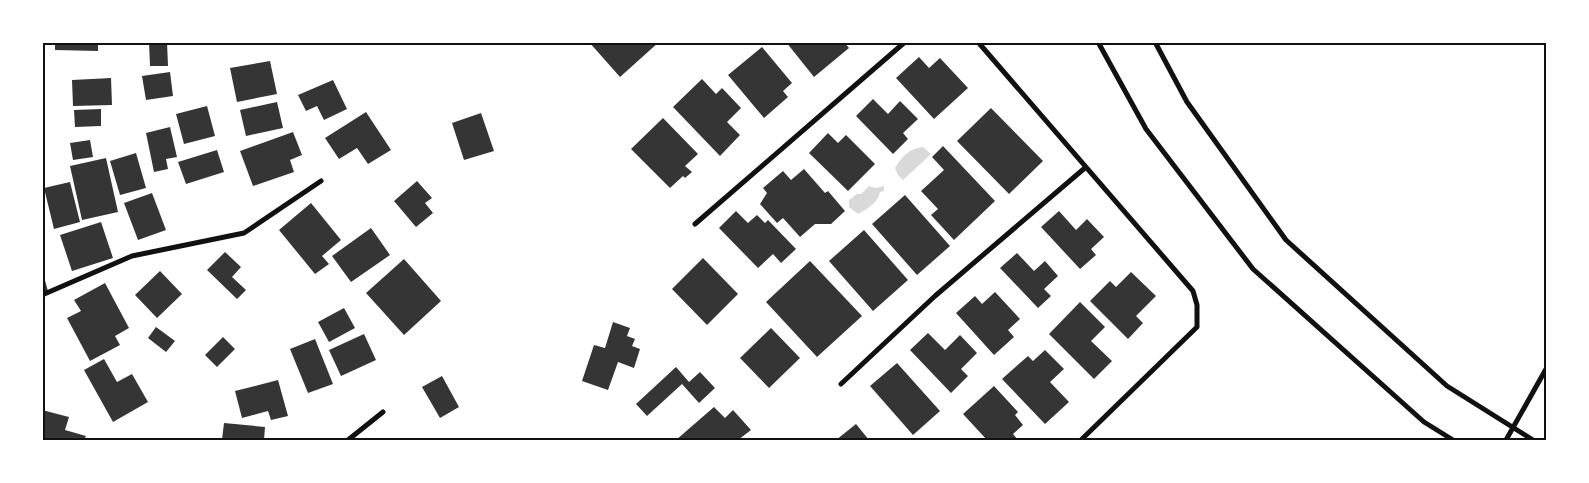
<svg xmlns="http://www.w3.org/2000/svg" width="1589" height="483" font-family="'DejaVu Sans',sans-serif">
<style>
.water{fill:#d9d9d9}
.building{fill:#353535}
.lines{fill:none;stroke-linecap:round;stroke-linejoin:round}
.minor{stroke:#111;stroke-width:5}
.neatline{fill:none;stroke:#111;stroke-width:2}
</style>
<rect width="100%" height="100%" fill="#fff"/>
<path class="water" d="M923,147l8,7 -28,26 -5,-5 -3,-7c7,-11 14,-20 28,-21z
M869,186l7,2 8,-2v5l-4,1c-2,11 -13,17 -22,22l-9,-7v-7l8,-6h4z"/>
<path class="building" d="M55,42h43v9l-43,-1z
M149,42h18l1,24h-18z
M589,42h70l-39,35z
M786,42h58l5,6 -35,29z
M762,47l30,36 -9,8 5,6 -24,21 -36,-43z
M919,57l10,11 11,-10 28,30 -34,31 -38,-41z
M270,61l7,33 -40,8 -7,-34z
M170,72l3,24 -27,4 -4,-24z
M111,78l1,27 -39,1 -1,-26z
M702,79l14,15 6,-6 19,20 -14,14 13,13 -20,21 -47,-49z
M333,80l14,29 -23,11 -7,-14 -11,5 -8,-16z
M873,99l15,15 12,-13 18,18 -15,14 5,6 -15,15 -37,-38z
M277,102l6,26 -37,8 -6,-26z
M207,106l8,30 -31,8 -8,-30z
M991,108l52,53 -34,33 -52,-53z
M101,109v17l-26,1 -1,-17z
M366,112l25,38 -23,14 -11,-16 -18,11 -14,-21z
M481,113l13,38 -30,9 -12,-37z
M663,118l35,36 -13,12 7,6 -7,6 -2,-2 -13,12 -39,-39z
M170,127l7,30 -11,2 2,10 -14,3 -8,-39z
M293,132l9,23 -12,5 4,12 -41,14 -13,-35z
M828,133l10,10 8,-8 29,29 -27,27 -39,-38z
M90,140l3,17 -20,3 -3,-17z
M943,146l52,55 -41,39 -23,-25 7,-6 -17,-18 23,-21 -12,-13z
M217,150l7,22 -38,12 -8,-22z
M136,153l10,35 -26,7 -10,-34z
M106,158l12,54 -36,8 -12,-54z
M804,169l21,24 3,-2 17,20 -14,13h-16l-15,13 -17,-19 -6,5 -17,-19 7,-11 -4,-5 20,-17 8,9z
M417,181l15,17 -7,5 8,10 -17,14 -22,-26z
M70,182l10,40 -26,7 -10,-41z
M152,193l14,37 -28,10 -14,-37z
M905,195l45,51 -33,29 -45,-51z
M311,203l30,37 -19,16 7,8 -14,10 -36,-44z
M736,211l12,12 9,-8 8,8 3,-3 28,29 -15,14 -8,-9 -15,14 -39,-40z
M1059,211l17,19 11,-11 17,18 -13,12 5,6 -16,14 -39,-42z
M101,222l12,36 -41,13 -12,-36z
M371,228l19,27 -39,27 -19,-26z
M864,230l44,50 -35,31 -44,-50z
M225,252l16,15 -9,10 14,13 -9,9 -30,-29z
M1017,253l17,18 11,-10 13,15 -14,13 7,7 -13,12 -38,-40z
M703,258l35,36 -31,31 -35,-36z
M404,259l37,42 -37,34 -38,-42z
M810,261l52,55 -45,41 -51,-55z
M42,270l6,21 -6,2z
M160,271l22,23 -25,24 -22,-23z
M1131,272l25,24 -20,20 7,7 -15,16 -38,-38 20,-20 6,6z
M105,283l24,45 -14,8 5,9 -30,16 -23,-43 14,-7 -7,-11z
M995,292l25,27 -12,11 6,7 -20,18 -38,-42 19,-17 7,8z
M1080,302l25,25 -14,14 21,20 -18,18 -45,-45z
M344,308l11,20 -26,14 -11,-20z
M613,322l17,6 -3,8 8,3 -3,7 8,3 -6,19 -16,-6 -10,28 -26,-9 12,-36 11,3z
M156,327l19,14 -9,11 -18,-14z
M771,328l29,30 -31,30 -29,-30z
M928,333l17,17 15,-15 17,18 -16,16 7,7 -17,17 -41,-43z
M364,334l12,26 -35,16 -12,-26z
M223,337l12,12 -18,18 -12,-12z
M315,339l18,45 -25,9 -18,-44z
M1045,350l19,19 -14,13 19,20 -24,22 -43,-45 26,-23 5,5z
M104,359l13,23 15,-8 16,28 -35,20 -29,-52z
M897,363l43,48 -27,24 -43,-49z
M676,367l13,15 11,-10 15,16 -16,15 -17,-19 -35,32 -11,-12z
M442,376l17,31 -19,11 -18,-31z
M278,380l10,36 -17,4 -3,-9 -26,7 -7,-27z
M994,386l24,26 -3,3 8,10 -10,9 5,6h-31l-24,-26z
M714,407l11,11 8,-8 18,20 -13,10h-62z
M42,410l27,7 -4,13 21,6 -2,4h-42z
M224,423l41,4 -1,13h-42z
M856,424l13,16h-33z"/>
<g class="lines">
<path class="minor" d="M978,42l215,249 4,14v22l-116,113
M1098,42l48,87 107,140 171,153 29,18
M1155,42l32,60 99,138 161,146 86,54
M695,224l210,-182
M42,295l90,-39 112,-23 77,-52
M841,384l94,-88 151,-129
M348,440l35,-28
M1506,440l40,-71"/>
</g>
<rect width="1589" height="483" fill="none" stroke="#ffffff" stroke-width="88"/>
<rect x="44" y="44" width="1501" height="395" class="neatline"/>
</svg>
